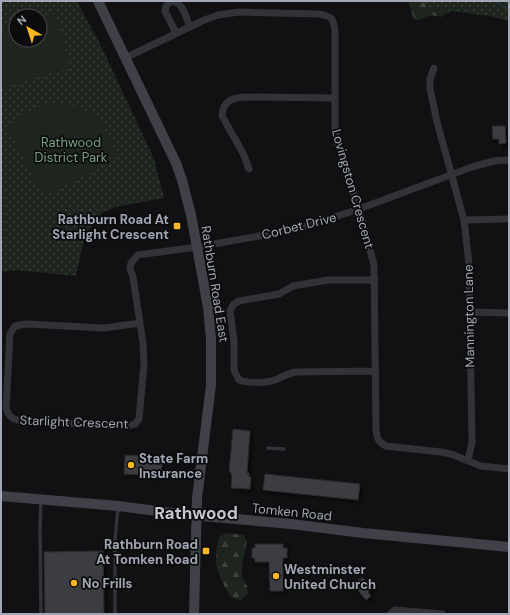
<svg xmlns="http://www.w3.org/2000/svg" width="510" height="615" font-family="'DM Sans',sans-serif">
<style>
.forest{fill:url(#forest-firs)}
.park{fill:url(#park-dots);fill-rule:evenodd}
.garden{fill:#1d251e}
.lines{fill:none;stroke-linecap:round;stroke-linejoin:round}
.stream{stroke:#272f37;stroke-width:2}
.building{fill:#3a3c40;stroke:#2b2b2f;filter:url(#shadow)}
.lane{stroke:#323338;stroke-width:3.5}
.street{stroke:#323338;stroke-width:7}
.secondary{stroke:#404148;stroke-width:10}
.poi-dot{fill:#fab722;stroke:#0c0c0e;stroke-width:1.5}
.labels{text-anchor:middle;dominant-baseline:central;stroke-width:3.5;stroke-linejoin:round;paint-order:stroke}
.park-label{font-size:13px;fill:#77a07b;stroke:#0c0c0e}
.street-label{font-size:13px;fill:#a1a7b4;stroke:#0c0c0e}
.poi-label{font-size:13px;font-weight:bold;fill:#a1a7b4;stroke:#0c0c0e;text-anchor:start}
.district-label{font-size:17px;font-weight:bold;fill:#c3c6d0;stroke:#0c0c0e}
</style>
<defs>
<pattern id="forest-firs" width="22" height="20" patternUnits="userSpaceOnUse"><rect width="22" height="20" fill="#1d251e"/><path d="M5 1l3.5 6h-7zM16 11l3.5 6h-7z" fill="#3b423c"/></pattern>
<pattern id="park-dots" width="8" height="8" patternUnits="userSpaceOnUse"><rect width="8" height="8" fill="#1d251e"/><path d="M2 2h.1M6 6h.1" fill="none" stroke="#3b423c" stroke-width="1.8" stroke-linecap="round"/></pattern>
<filter id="shadow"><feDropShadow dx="2" dy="2" stdDeviation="2" flood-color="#0009"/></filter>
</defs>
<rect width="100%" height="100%" fill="#111113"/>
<path class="forest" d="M408,1h101v20l-18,-5 -39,-5 -11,6 -10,-2 -12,5h-5z
M228,533l15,2 4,6 -5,24v11l5,10 1,8 -7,6 -9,-2c-14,-20 -21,-38 -12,-62z"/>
<path class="park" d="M1,1h76l26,49 51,109 10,39 -48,9 -14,6 -17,21 -9,42 -60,-6 -15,2zM16,16h24v24h-24z
M422,1h87v20l-18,-5 -62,-8z"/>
<path class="garden" d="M55,13l16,54 -70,21v-59l15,-4v15h24v-22z
M56,102c12,3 26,5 36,12 9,5 20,29 25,39l-34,23 -35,18 -6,-1 -36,-67 32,-20z
M1,154l4,86h-4z"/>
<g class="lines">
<path class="stream" d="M494,1l10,6 5,1"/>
</g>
<path class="building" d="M492,126h13l1,17 -7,1v-5h-6z
M233,429l17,2 -3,42h2v4h2l-1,12 -19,-1 1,-13h-1v-3h-2z
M125,455l14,1 -1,6 24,2 -1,12 -37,-2z
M265,474l95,10 -2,16 -95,-10z
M255,544h28v4h4v10h-4v33h-13l-1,-29h-14v-4h-3v-10h3z
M103,551l1,63h-59l-1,-62z
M363,578l9,11 -4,3 3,4 -5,4 -12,-14 2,-1v-4z"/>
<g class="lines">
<path class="lane" d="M268,448l16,1
M41,500l-1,29 1,85
M115,614v-74l3,-33"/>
<path class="street" d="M176,33l-11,-22 1,-5 5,-5c12,0 15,17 19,26
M125,58l77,-37 16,-6 21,-3 79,2c15,2 16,5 17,19v95l3,17 21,64 15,56 2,165c1,8 2,12 10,16l55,6 10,2 30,12 28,3
M434,68l-4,11v10l7,33 27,98 5,44 3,179 -4,17
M249,169l-6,-16 -21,-37c1,-14 9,-18 22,-19l91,1
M464,220l45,-1
M375,280h-47l-35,6 -14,8 -40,7 -6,4 -3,6 4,30v29l5,10c8,3 24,3 33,1 8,-2 15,-8 24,-9l80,-1
M469,312l40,1
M140,323l-36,5 -78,-4 -11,2 -5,8 -4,74c3,10 8,12 17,13l95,5h10l7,-2 4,-5 5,-55 -1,-21 -10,-66 -3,-8 1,-6 7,-8 59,-8 84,-15 33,-8 45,-15 113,-42 22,-6 15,-1
M390,614l5,-4 47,4"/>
<path class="secondary" d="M98,1l78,162 6,17 9,35 17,92 3,33v45l-14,113 -3,116
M1,496l117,10 62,8 111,10 72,9 146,14"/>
</g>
<g class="poi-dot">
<rect x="173" y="222" width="8" height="8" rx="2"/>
<circle cx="131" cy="465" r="4"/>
<rect x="202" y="547" width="8" height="8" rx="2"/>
<circle cx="276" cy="576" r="4"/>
<circle cx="74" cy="583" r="4"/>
</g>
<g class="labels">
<g class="park-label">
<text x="71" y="142">Rathwood<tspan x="71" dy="15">District Park</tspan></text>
</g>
<g class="street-label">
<text transform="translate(353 189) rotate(74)">Lovingston Crescent</text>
<text transform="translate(299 226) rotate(-14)">Corbet Drive</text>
<text transform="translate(215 284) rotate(81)">Rathburn Road East</text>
<text transform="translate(469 316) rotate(-91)">Mannington Lane</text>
<text transform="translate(74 422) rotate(2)">Starlight Crescent</text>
<text transform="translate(292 512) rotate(6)">Tomken Road</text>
</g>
<g class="poi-label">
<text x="169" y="219" text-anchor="end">Rathburn Road At<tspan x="169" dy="15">Starlight Crescent</tspan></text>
<text x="139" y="458">State Farm<tspan x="139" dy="15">Insurance</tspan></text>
<text x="198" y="544" text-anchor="end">Rathburn Road<tspan x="198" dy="15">At Tomken Road</tspan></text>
<text x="284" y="569">Westminster<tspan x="284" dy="15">United Church</tspan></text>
<text x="82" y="583">No Frills</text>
</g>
<g class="district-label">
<text x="196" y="513">Rathwood</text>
</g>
</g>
<rect width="510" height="615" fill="none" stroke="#a1a7b4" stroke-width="4"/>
<g transform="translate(28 28) rotate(321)"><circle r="19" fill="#0c0c0e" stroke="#484a50"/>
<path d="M0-3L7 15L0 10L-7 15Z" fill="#fab722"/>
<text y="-6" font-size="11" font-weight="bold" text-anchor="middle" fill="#a1a7b4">N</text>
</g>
</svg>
